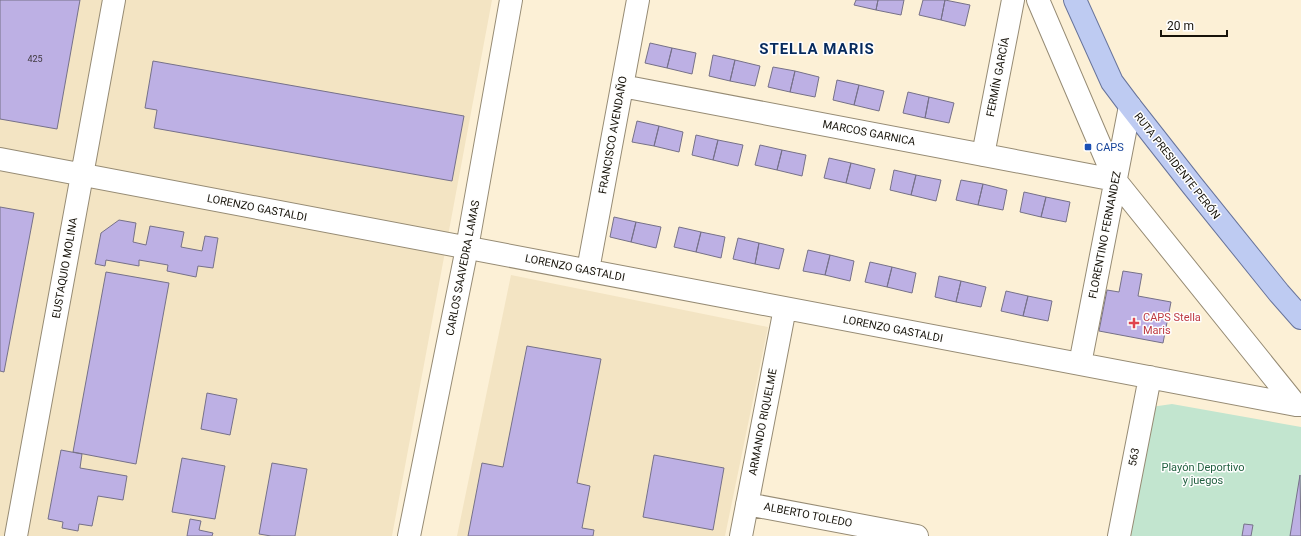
<svg xmlns="http://www.w3.org/2000/svg" width="1301" height="536" font-family="Roboto,sans-serif">
<style>
.built{fill:#f3e4c3}
.green{fill:#c2e5cf}
.building{fill:#bdb0e4;stroke:#767188}
.lines{fill:none;stroke-linecap:round;stroke-linejoin:round}
.minor-casing{stroke:#968b74;stroke-width:24}
.major-casing{stroke:#68749b;stroke-width:24}
.minor{stroke:#fff;stroke-width:22}
.major{stroke:#becbf2;stroke-width:22}
.transit-dot{fill:#1a4fb4;stroke:#fefefe;stroke-width:1.5}
.health-dot{fill:#e0444e;stroke:#fefefe;stroke-width:1.5}
.labels{text-anchor:middle;dominant-baseline:central;stroke-width:3;stroke-linejoin:round;paint-order:stroke}
.number-label{font-size:9px;fill:#403a40}
.street-label{font-size:11px;fill:#17130a;stroke:#fefefe}
.transit-label{font-size:11px;fill:#164399;stroke:#fefefe;text-anchor:start}
.health-label{font-size:11px;fill:#be3a42;stroke:#fefefe;text-anchor:start}
.park-label{font-size:11px;fill:#205f3f;stroke:#fefefe}
.district-label{font-size:15px;font-weight:bold;letter-spacing:1px;fill:#062a5d;stroke:#fefefe}
</style>
<rect width="100%" height="100%" fill="#fcf0d6"/>
<path class="built" d="M0,0h492l-100,536h-392z
M511,275l257,52 -43,209h-268z"/>
<path class="green" d="M1172,404l129,23v109h-170l3,-42 17,-87z"/>
<path class="building" d="M0,0h80l-23,129 -57,-10z
M856,0h22l-2,10 -22,-5z
M878,0h26l-3,15 -25,-5z
M923,0h22l-4,20 -22,-5z
M945,0l25,5 -5,21 -24,-6z
M650,43l22,5 -5,20 -22,-5z
M672,48l24,5 -4,21 -25,-6z
M713,55l22,5 -5,21 -21,-5z
M735,60l25,6 -5,20 -25,-5z
M153,61l311,55 -12,65 -298,-53 3,-18 -12,-2z
M773,67l22,4 -5,21 -22,-5z
M795,71l24,6 -4,20 -25,-5z
M837,80l22,5 -5,20 -21,-5z
M859,85l25,6 -5,20 -25,-6z
M908,92l21,5 -4,21 -22,-5z
M929,97l25,6 -5,20 -24,-5z
M637,121l22,5 -5,20 -22,-4z
M659,126l24,6 -4,20 -25,-6z
M696,135l22,5 -5,20 -21,-5z
M718,140l25,5 -5,21 -25,-6z
M760,145l22,5 -5,20 -22,-5z
M782,150l24,5 -4,21 -25,-6z
M829,158l22,5 -5,20 -22,-5z
M851,163l24,6 -5,20 -24,-6z
M894,170l22,5 -5,20 -21,-5z
M916,175l25,5 -5,21 -25,-6z
M961,180l22,4 -5,21 -22,-5z
M983,184l24,6 -4,20 -25,-5z
M1024,192l22,5 -5,20 -21,-5z
M1046,197l24,5 -4,20 -25,-5z
M0,207l34,6 -30,159 -4,-1z
M614,217l22,5 -5,20 -21,-5z
M119,220l17,3 -3,19 13,3 4,-19 34,6 -3,15 21,4 3,-15 13,2 -5,30 -15,-2 -2,11 -29,-6 1,-6 -29,-5v6l-33,-6 -1,6 -10,-2 6,-31z
M636,222l25,5 -5,21 -25,-6z
M679,227l22,5 -5,20 -22,-5z
M701,232l24,5 -4,21 -25,-6z
M738,238l21,5 -4,21 -22,-5z
M759,243l25,6 -5,20 -24,-5z
M808,250l22,5 -5,20 -22,-4z
M830,255l24,6 -4,20 -25,-6z
M870,262l22,5 -5,20 -22,-5z
M892,267l24,6 -4,20 -25,-6z
M1123,271l19,3 -4,22 33,6 -8,41 -64,-12 8,-41 12,2z
M106,272l63,11 -33,181 -63,-12z
M939,276l22,5 -5,21 -21,-5z
M961,281l25,6 -5,20 -25,-5z
M1006,291l22,5 -5,20 -22,-5z
M1028,296l24,5 -4,20 -25,-5z
M527,346l74,13 -24,124 13,3 -8,42 12,2 -1,6h-125l14,-73 21,4z
M207,393l30,6 -7,36 -29,-6z
M61,450l21,4 -2,14 47,8 -4,24 -25,-4 -6,30 -13,-2 -1,7 -16,-3 1,-6 -15,-3z
M654,455l70,13 -11,62 -70,-13z
M182,458l43,8 -10,53 -43,-7z
M272,463l35,6 -12,67h-24l-12,-2z
M1300,475l1,61h-11z
M190,519l11,2 -2,9 14,3 -1,3h-25z
M1244,524l9,1 -2,11h-9z"/>
<g class="lines">
<defs>
<path id="minor" d="M1038,0l77,180 181,225
M622,86l493,94
M983,155l30,-155
M0,159l1296,246h5
M588,270l50,-270
M1080,364l50,-258
M747,504l170,32
M16,536l98,-536
M409,536l58,-288 44,-248
M741,536l44,-228
M1119,536l31,-159"/>
<path id="major" d="M1075,0l37,82 18,24 62,79 87,108 22,25"/>
</defs>
<use href="#minor" class="minor-casing"/>
<use href="#major" class="major-casing"/>
<use href="#minor" class="minor"/>
<use href="#major" class="major"/>
</g>
<rect class="transit-dot" x="1084" y="143" width="8" height="8" rx="2"/>
<path class="health-dot" d="M1132 317h4v4h4v4h-4v4h-4v-4h-4v-4h4z"/>
<g class="labels">
<g class="number-label">
<text x="35" y="59">425</text>
</g>
<g class="street-label">
<text transform="translate(998 77) rotate(-79)">FERMÍN GARCÍA</text>
<text transform="translate(869 133) rotate(11)">MARCOS GARNICA</text>
<text transform="translate(613 135) rotate(-80)">FRANCISCO AVENDAÑO</text>
<text transform="translate(1177 166) rotate(52)">RUTA PRESIDENTE PERÓN</text>
<text transform="translate(257 208) rotate(11)">LORENZO GASTALDI</text>
<text transform="translate(1105 235) rotate(-79)">FLORENTINO FERNANDEZ</text>
<text transform="translate(65 268) rotate(-80)">EUSTAQUIO MOLINA</text>
<text transform="translate(463 268) rotate(-79)">CARLOS SAAVEDRA LAMAS</text>
<text transform="translate(575 268) rotate(11)">LORENZO GASTALDI</text>
<text transform="translate(893 329) rotate(11)">LORENZO GASTALDI</text>
<text transform="translate(763 422) rotate(-79)">ARMANDO RIQUELME</text>
<text transform="translate(1134 457) rotate(-79)">563</text>
<text transform="translate(808 515) rotate(11)">ALBERTO TOLEDO</text>
</g>
<g class="transit-label">
<text x="1096" y="147">CAPS</text>
</g>
<g class="health-label">
<text x="1143" y="317">CAPS Stella<tspan x="1143" dy="13">Maris</tspan></text>
</g>
<g class="park-label">
<text x="1203" y="467">Playón Deportivo<tspan x="1203" dy="13">y juegos</tspan></text>
</g>
<g class="district-label">
<text x="817" y="49">STELLA MARIS</text>
</g>
</g>
<path d="M1161 30v6h66v-6" fill="none" stroke="#17130a" stroke-width="2"/>
<text x="1167" y="30" font-size="12" fill="#17130a" stroke="#fefefe" stroke-width="3" paint-order="stroke">20 m</text>
</svg>
